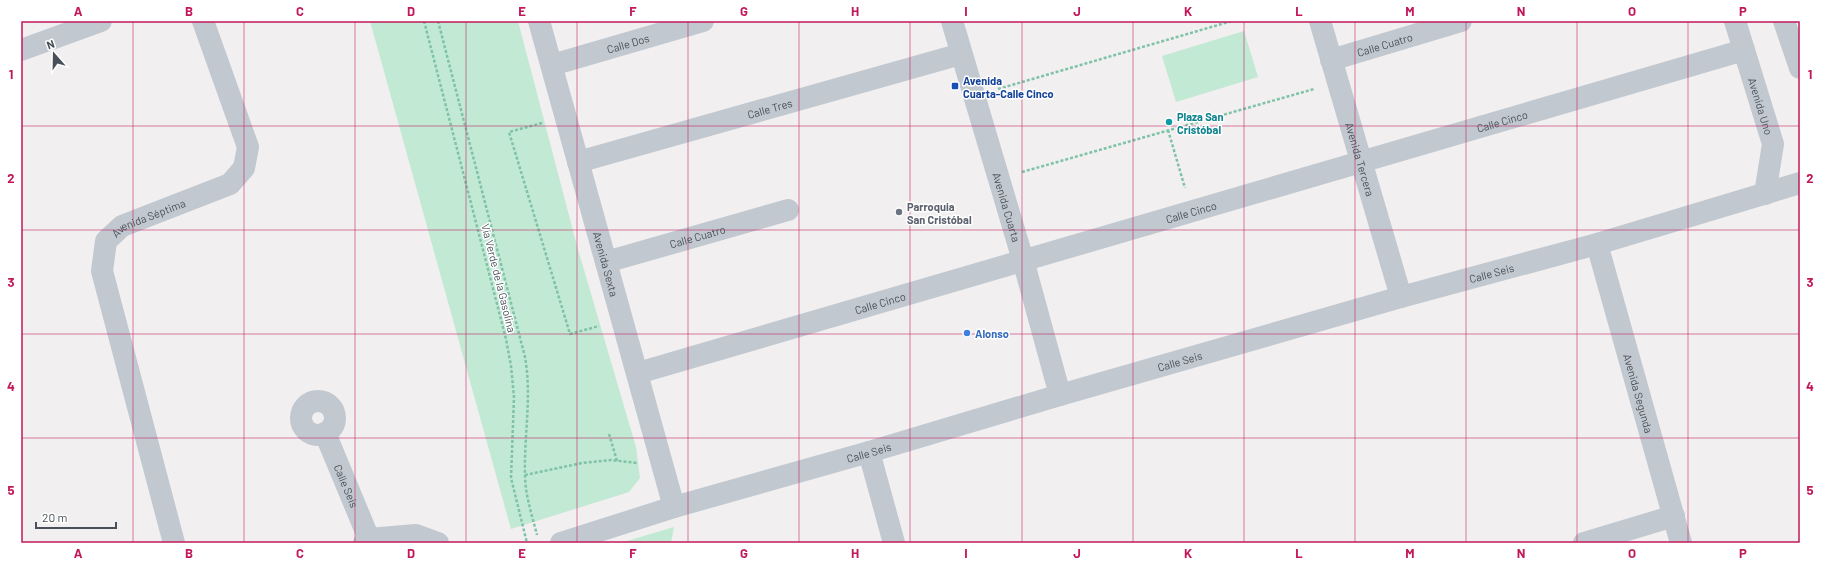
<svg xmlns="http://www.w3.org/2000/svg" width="1821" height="564" font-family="Barlow,sans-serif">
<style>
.green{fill:#c2e9d4}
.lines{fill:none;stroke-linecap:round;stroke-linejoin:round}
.path{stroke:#7ec3a7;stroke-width:2.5;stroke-dasharray:3 2;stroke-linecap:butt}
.minor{stroke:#c1c8cf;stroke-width:22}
.grid{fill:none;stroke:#c2185b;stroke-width:1;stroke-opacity:0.55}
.transit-dot{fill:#1a4fb4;stroke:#fff;stroke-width:1.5}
.culture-dot{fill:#0f9aa8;stroke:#fff;stroke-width:1.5}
.worship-dot{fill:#6b7280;stroke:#fff;stroke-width:1.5}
.shop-dot{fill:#3f7fe0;stroke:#fff;stroke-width:1.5}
.labels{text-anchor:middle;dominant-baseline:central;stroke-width:3;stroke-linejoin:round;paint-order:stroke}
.street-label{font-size:11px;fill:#495059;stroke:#fff}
.transit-label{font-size:11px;font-weight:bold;fill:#164399;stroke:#fff;text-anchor:start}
.culture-label{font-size:11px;font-weight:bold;fill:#0d838f;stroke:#fff;text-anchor:start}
.worship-label{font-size:11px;font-weight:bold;fill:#5b616d;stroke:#fff;text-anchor:start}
.shop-label{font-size:11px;font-weight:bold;fill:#366cbe;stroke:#fff;text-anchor:start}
.neatline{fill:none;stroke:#c2185b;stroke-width:1.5}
.grid-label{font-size:13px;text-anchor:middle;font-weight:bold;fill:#c2185b}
</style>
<rect width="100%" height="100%" fill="#f1efef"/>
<path class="green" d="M370,21h148l59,225 59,201 4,31 -11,14 -118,37z
M1244,31l14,46 -82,25 -14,-46z
M674,527l-3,16h-51z"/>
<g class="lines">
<path class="path" d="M424,21l82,318 5,27 3,31 -3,81 16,65
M438,21l87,336c7,40 -1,78 0,117 0,21 7,41 12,61
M998,89l234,-68
M542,123l-33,9 61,202 29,-8
M1168,130l17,58
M1022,172l292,-83
M609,434l8,27
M525,475l57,-12 29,-3 26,3"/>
<g class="minor">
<path id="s1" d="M539,21l135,486"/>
<path id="s2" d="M952,21l71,239 37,135"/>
<path id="s3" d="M1320,21l81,276"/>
<path id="s4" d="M1735,21l38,123 -8,50"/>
<path d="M1784,21l16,47"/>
<path d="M21,50l80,-29"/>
<path id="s5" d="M1331,60l130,-39"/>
<path id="s6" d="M552,65l151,-44"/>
<path id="s7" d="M578,162l383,-108"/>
<path id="s8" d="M1597,244l84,299"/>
<path id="s9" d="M606,262l182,-52"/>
<path id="s10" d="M638,373l1106,-323"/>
<circle cx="318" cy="418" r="17"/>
<path id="s11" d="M325,433l44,106"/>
<path d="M869,452l25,91"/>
<path id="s12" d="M174,543l-72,-272 4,-30 16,-15 108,-42 14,-16 4,-21 -45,-126"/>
<path d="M364,543l5,-4 47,-4 22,8"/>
<path id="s13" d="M561,543l113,-36 195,-55 191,-57 341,-98 196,-53 203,-61"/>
<path d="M1584,543l90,-27"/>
</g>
</g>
<path class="grid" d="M133,21v522M244,21v522M355,21v522M466,21v522M577,21v522M688,21v522M799,21v522M910,21v522M1022,21v522M1133,21v522M1244,21v522M1355,21v522M1466,21v522M1577,21v522M1688,21v522M21,126h1779M21,230h1779M21,334h1779M21,438h1779"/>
<rect class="transit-dot" x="951" y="82" width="8" height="8" rx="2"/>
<circle class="culture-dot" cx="1169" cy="122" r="4"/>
<circle class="worship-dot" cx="899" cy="212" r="4"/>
<circle class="shop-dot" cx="967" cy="333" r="4"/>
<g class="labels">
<g class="street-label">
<text stroke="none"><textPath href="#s6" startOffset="79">Calle Dos</textPath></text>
<text stroke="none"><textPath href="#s5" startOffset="56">Calle Cuatro</textPath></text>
<text stroke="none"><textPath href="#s4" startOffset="89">Avenida Uno</textPath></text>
<text stroke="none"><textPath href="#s7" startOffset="199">Calle Tres</textPath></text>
<text stroke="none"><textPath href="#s10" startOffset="900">Calle Cinco</textPath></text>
<text stroke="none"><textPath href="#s3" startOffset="144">Avenida Tercera</textPath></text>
<text stroke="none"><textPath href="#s2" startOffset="194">Avenida Cuarta</textPath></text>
<text stroke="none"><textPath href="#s10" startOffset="576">Calle Cinco</textPath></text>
<text stroke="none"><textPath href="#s12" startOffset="361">Avenida Séptima</textPath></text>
<text stroke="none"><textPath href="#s9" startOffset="95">Calle Cuatro</textPath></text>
<text stroke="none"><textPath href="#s1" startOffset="252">Avenida Sexta</textPath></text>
<text stroke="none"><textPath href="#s13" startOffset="969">Calle Seis</textPath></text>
<text transform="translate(499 278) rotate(76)">Vía Verde de la Gasolina</text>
<text stroke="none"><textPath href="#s10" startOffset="252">Calle Cinco</textPath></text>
<text stroke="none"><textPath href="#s13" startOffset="645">Calle Seis</textPath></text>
<text stroke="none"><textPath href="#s8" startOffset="155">Avenida Segunda</textPath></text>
<text stroke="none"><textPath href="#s13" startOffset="321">Calle Seis</textPath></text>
<text stroke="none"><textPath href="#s11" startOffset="57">Calle Seis</textPath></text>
</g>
<g class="transit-label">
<text x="963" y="80">Avenida<tspan x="963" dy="13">Cuarta-Calle Cinco</tspan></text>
</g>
<g class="culture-label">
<text x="1177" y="116">Plaza San<tspan x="1177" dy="13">Cristóbal</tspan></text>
</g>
<g class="worship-label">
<text x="907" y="206">Parroquia<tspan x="907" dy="13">San Cristóbal</tspan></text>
</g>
<g class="shop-label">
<text x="975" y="333">Alonso</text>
</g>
</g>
<rect width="1821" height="564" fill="none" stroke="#ffffff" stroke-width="44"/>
<g transform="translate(54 54) rotate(340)" stroke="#ffffff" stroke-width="3" paint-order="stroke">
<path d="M0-3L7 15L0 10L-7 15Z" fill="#495059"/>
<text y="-6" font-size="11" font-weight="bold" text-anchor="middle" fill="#495059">N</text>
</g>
<path d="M36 522v6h80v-6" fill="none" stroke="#495059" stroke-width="2"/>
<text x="42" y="522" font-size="12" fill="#495059" stroke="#ffffff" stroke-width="3" paint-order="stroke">20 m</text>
<rect x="22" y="22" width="1777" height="520" class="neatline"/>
<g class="grid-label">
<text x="78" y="16">A</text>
<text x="189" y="16">B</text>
<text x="300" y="16">C</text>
<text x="411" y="16">D</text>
<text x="522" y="16">E</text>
<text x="633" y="16">F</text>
<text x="744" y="16">G</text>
<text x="855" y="16">H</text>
<text x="966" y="16">I</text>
<text x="1077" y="16">J</text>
<text x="1188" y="16">K</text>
<text x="1299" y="16">L</text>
<text x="1410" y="16">M</text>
<text x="1521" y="16">N</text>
<text x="1632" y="16">O</text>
<text x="1743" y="16">P</text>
<text x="11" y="79">1</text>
<text x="1810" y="79">1</text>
<text x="11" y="183">2</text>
<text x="1810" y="183">2</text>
<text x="11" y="287">3</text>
<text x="1810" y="287">3</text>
<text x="11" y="391">4</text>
<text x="1810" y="391">4</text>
<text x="11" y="495">5</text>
<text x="1810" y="495">5</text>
<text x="78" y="558">A</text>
<text x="189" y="558">B</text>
<text x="300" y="558">C</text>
<text x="411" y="558">D</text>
<text x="522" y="558">E</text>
<text x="633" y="558">F</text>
<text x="744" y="558">G</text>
<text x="855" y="558">H</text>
<text x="966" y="558">I</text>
<text x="1077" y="558">J</text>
<text x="1188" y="558">K</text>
<text x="1299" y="558">L</text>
<text x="1410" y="558">M</text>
<text x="1521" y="558">N</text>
<text x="1632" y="558">O</text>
<text x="1743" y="558">P</text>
</g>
</svg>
